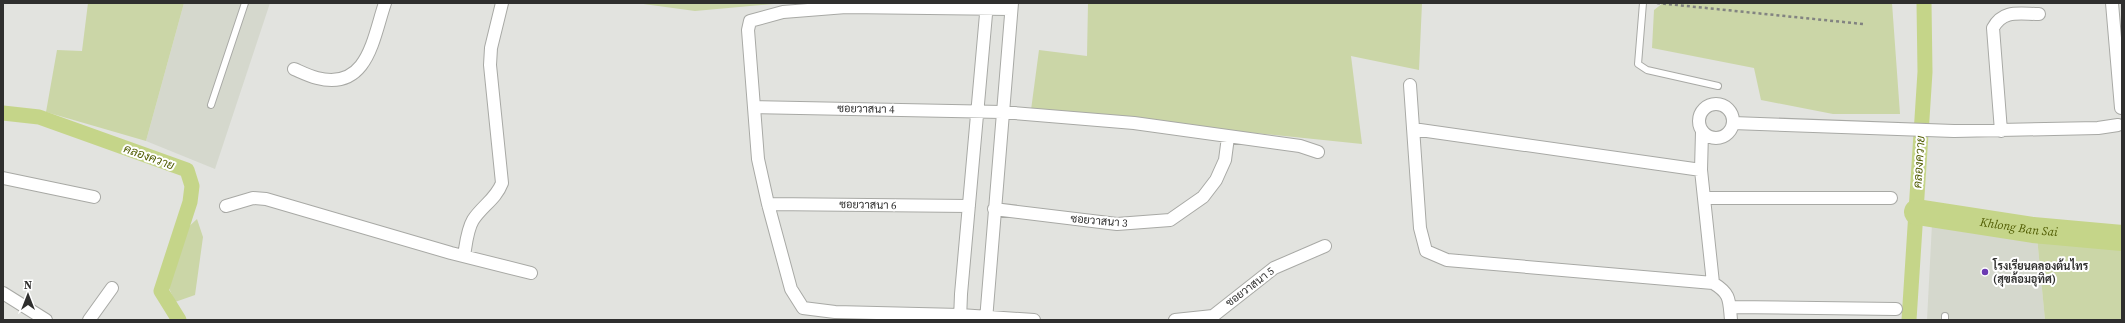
<svg xmlns="http://www.w3.org/2000/svg" width="2125" height="323" font-family="'Source Serif 4',Sarabun,serif">
<style>
.built{fill:#d5d8cd}
.green{fill:#cbd6a7}
.lines{fill:none;stroke-linecap:round;stroke-linejoin:round}
.canal{stroke:#c5d589;stroke-width:15}
.river{stroke:#c5d589;stroke-width:26}
.service-casing{stroke:#a8a9a5;stroke-width:8}
.minor-casing{stroke:#a8a9a5;stroke-width:14}
.path{stroke:#828381;stroke-width:2.5;stroke-dasharray:3 3;stroke-linecap:butt}
.service{stroke:#fff;stroke-width:6}
.minor{stroke:#fff;stroke-width:12}
.poi-dot{fill:#6c3bb2;stroke:#fff;stroke-width:1.5}
.labels{text-anchor:middle;dominant-baseline:central;stroke-width:4;stroke-linejoin:round;paint-order:stroke}
.street-label{font-size:11px;fill:#2f2f2e;stroke:#fff}
.poi-label{font-size:11px;font-weight:bold;fill:#2f2f2e;stroke:#fff;text-anchor:start}
.water-label{font-size:12px;font-style:italic;fill:#525e04;stroke:#fff}
</style>
<rect width="100%" height="100%" fill="#e2e3df"/>
<path class="built" d="M184,3h86l-55,166 -69,-28z
M1932,224l105,13 8,83h-118z"/>
<path class="green" d="M88,3h96l-38,138 -100,-29 11,-62 25,1z
M636,3h149l-90,8z
M1088,3h334l-3,67 -68,-14 11,88 -331,-34 8,-60 48,6z
M1663,3h229l8,111h-67l-72,-14 -7,-32 -102,-20 2,-38z
M197,219l6,18 -8,58 -20,7 -6,-14 15,-57z
M2037,237l85,10v73h-77z"/>
<g class="lines">
<path class="canal" d="M3,113l36,4 148,53 5,16 -2,16 -29,89 18,29
M1909,320l16,-248 -1,-69"/>
<path class="river" id="s1" d="M1917,212l116,18 89,8"/>
<defs>
<path id="service" d="M1643,3l-5,61 9,6 71,16
M211,105l34,-102
M1945,320v-4"/>
<path id="minor" d="M2112,3l9,105
M1011,9l-165,-2 -63,5 -33,9 -2,9 10,129 10,45 23,85 12,19 32,4 125,3 74,5
M294,69c7,3 15,7 23,9 51,13 56,-40 68,-75
M1410,85l10,143 6,23 21,9 266,23
M1699 121a17 17 0 1 1 34 0a17 17 0 1 1-34 0Z
M754,107l248,5 132,11 166,23 18,6
M1733,123l221,8 144,-3 20,-3
M1413,129l288,41
M2001,131l-8,-103c10,-19 27,-14 46,-14
M1702,132l-1,38 12,113c18,11 16,17 18,37
M3,178l91,19
M1704,198h187
M768,204l201,2
M226,206l27,-8 13,1 185,54 80,20
M994,209l123,15 53,-4 33,-23 13,-17 9,-20 3,-23
M464,256c2,-12 3,-26 9,-36 9,-14 23,-21 29,-37l-12,-118 1,-17 11,-45
M3,293l43,27
M1730,307l166,2
M89,320l23,-32
M960,320l1,-26 26,-291
M986,320l26,-317
M1175,320l38,-4 61,-48 51,-22"/>
</defs>
<use href="#service" class="service-casing"/>
<use href="#minor" class="minor-casing"/>
<path class="path" d="M1657,3l206,21"/>
<use href="#service" class="service"/>
<use href="#minor" class="minor"/>
</g>
<circle class="poi-dot" cx="1985" cy="272" r="4"/>
<g class="labels">
<g class="street-label">
<text transform="translate(866 109) rotate(1)">ซอยวาสนา 4</text>
<text transform="translate(868 205) rotate(1)">ซอยวาสนา 6</text>
<text transform="translate(1099 221) rotate(5)">ซอยวาสนา 3</text>
<text transform="translate(1250 287) rotate(-37)">ซอยวาสนา 5</text>
</g>
<g class="poi-label">
<text x="1993" y="266">โรงเรียนคลองต้นไทร<tspan x="1993" dy="13">(สุขล้อมอุทิศ)</tspan></text>
</g>
<g class="water-label">
<text transform="translate(149 157) rotate(20)">คลองควาย</text>
<text transform="translate(1919 162) rotate(-86)">คลองควาย</text>
<text stroke="none"><textPath href="#s1" startOffset="103">Khlong Ban Sai</textPath></text>
</g>
</g>
<rect width="2125" height="323" fill="none" stroke="#2f2f2e" stroke-width="8"/>
<g transform="translate(28 295)" stroke="#ffffff" stroke-width="3" paint-order="stroke">
<path d="M0-3L7 15L0 10L-7 15Z" fill="#2f2f2e"/>
<text y="-6" font-size="11" font-weight="bold" text-anchor="middle" fill="#2f2f2e">N</text>
</g>
</svg>
